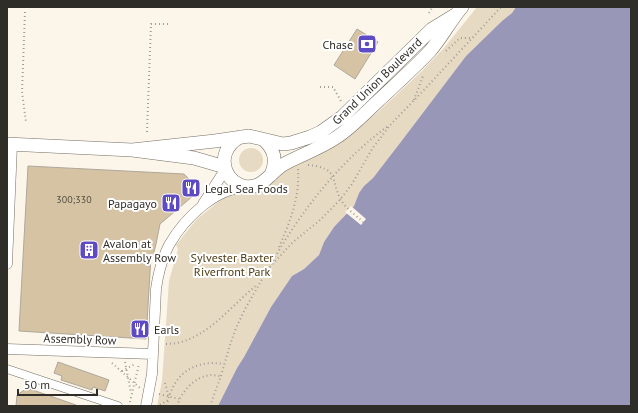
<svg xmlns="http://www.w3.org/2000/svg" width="638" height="413" font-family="'PT Sans',sans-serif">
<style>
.green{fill:#e7dac3}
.water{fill:#9897b8}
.pier{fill:#fcf5e9}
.building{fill:#d5c3a3;stroke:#aea89d}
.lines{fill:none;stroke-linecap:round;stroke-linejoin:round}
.pedestrian-casing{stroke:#756f65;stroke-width:9}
.minor-casing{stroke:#756f65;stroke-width:11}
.tertiary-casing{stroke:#756f65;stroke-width:14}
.path{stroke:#a19d94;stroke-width:2;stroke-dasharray:1 3;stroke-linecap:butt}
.pedestrian{stroke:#fff;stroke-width:8}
.minor{stroke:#fff;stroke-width:10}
.tertiary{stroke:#fff;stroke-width:13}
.labels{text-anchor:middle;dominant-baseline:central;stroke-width:4;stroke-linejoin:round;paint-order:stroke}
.number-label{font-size:10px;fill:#585247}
.poi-label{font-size:12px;fill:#2f2d28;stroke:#fff;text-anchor:start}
.street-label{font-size:12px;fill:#2f2d28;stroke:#fff}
.park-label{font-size:12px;fill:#4d3a11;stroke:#fff}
</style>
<rect width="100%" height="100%" fill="#fcf5e9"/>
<path class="green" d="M477,7h39l-4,6 -10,8 -36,35 -66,87 -27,35 -9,8 -5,7 -5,13 -20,21 -10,15 -5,13 -15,14 -12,7 -21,31 -27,50 -7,11 -19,38h-61l5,-25 7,-100 9,-32 -2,-4 20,-25 27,-22 14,-6 28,-4 24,-20 40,-18 24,-17 26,-22 43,-40 22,-23z
M239 160a12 12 0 1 1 24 0a12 12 0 1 1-24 0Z"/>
<path class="water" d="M516,7h115v399h-413l19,-38 7,-11 27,-50 21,-31 12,-7 15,-14 5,-13 10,-15 20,-21 5,-13 5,-7 9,-8 27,-35 66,-87 36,-35 10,-8z"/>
<path class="pier" d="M351,206l15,13 -5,6 -16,-13z"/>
<path class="building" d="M357,29l21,13 -23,37 -21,-14z
M28,166l156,8 16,16 -40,34 -4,20 -3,12h-2l-5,83 -127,-8z
M58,362l51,18 -4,11 -12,-4 -1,3 -31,-10 1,-4 -8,-3z
M27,388l49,17v1h-60l1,-11z"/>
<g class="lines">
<defs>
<path id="pedestrian" d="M7,369l111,37"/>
<path id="minor" d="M203,204l22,-34
M7,264l5,-119
M7,349l146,5
M146,406l6,-32 4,-85c2,-15 6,-30 13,-44 15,-26 46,-57 77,-58"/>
<path id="tertiary" d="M240,137c-13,7 -20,21 -13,36 3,6 9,11 16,13 20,5 27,-15 43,-23 17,-9 35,-15 51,-26 15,-10 28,-24 41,-36 18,-17 36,-33 52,-50 12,-14 20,-30 32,-44
M264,140c11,10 13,21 7,35
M7,144l125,6 62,8 31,9
M132,150l83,-9 34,-5 34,8 8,-1 19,-6 11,-5 21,-15 90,-88 23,-14"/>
</defs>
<use href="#pedestrian" class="pedestrian-casing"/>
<use href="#minor" class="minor-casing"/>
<use href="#tertiary" class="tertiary-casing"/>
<path class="path" d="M25,12l-3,80 4,30
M429,13l3,-5
M446,51l14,-13h11
M320,87h13l9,16
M414,100l9,-24
M147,132l4,-108h18
M308,165c32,3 22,15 33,35 5,9 15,15 22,22
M279,247c11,-25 21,-50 19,-78
M271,264c30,-53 68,-102 117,-138
M166,344c38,0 64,-38 91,-59
M125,362l6,31
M112,363l28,25
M122,371l13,-7
M165,383l4,14
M159,394l20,5
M160,405l8,-5
M129,406l10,-42
M167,406c5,-31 26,-47 57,-42
M177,406c4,-14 18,-30 34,-31 3,0 7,1 10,1
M210,406l11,-30 8,-28 7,-20 9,-19 23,-40 25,-27 26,-21 20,-20 13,-17 20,-35 19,-25 32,-33 78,-84"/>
<use href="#pedestrian" class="pedestrian"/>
<use href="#minor" class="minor"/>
<use href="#tertiary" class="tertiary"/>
</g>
<defs>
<symbol id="bank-square" viewBox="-11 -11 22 22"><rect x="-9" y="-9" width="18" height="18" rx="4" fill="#5e4ac3" stroke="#fff"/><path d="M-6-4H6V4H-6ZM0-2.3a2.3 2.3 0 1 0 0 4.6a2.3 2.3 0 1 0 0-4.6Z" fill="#fff"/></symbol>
<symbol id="restaurant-square" viewBox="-11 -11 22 22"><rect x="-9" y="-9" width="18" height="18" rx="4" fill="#5e4ac3" stroke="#fff"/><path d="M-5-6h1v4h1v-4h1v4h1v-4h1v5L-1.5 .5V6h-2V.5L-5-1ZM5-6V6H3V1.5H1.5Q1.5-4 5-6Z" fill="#fff"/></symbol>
<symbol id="building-square" viewBox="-11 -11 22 22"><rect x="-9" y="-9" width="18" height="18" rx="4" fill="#5e4ac3" stroke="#fff"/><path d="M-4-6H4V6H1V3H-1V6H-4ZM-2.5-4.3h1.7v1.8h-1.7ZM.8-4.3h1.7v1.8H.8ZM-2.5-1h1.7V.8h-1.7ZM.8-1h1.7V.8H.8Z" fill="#fff"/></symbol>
</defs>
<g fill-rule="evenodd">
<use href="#bank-square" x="356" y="33" width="22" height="22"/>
<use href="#restaurant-square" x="180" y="177" width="22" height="22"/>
<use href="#restaurant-square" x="160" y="192" width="22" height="22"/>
<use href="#building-square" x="78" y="239" width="22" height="22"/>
<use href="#restaurant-square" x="129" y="318" width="22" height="22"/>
</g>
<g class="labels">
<g class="number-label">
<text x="74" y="199">300;330</text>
</g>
<g class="poi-label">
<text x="353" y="44" text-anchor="end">Chase</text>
<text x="205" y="188">Legal Sea Foods</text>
<text x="157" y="203" text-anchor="end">Papagayo</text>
<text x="103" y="243">Avalon at<tspan x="103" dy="14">Assembly Row</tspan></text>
<text x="154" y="329">Earls</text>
</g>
<g class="street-label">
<text transform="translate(377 81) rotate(-44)">Grand Union Boulevard</text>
<text transform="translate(80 339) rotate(2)">Assembly Row</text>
</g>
<g class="park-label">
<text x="232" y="257">Sylvester Baxter<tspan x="232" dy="14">Riverfront Park</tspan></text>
</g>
</g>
<rect width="638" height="413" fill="none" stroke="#2f2d28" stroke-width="16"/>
<path d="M18 389v6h79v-6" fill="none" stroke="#2f2d28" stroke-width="2"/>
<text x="24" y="389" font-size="12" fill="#2f2d28" stroke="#ffffff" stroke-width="3" paint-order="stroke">50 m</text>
</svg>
